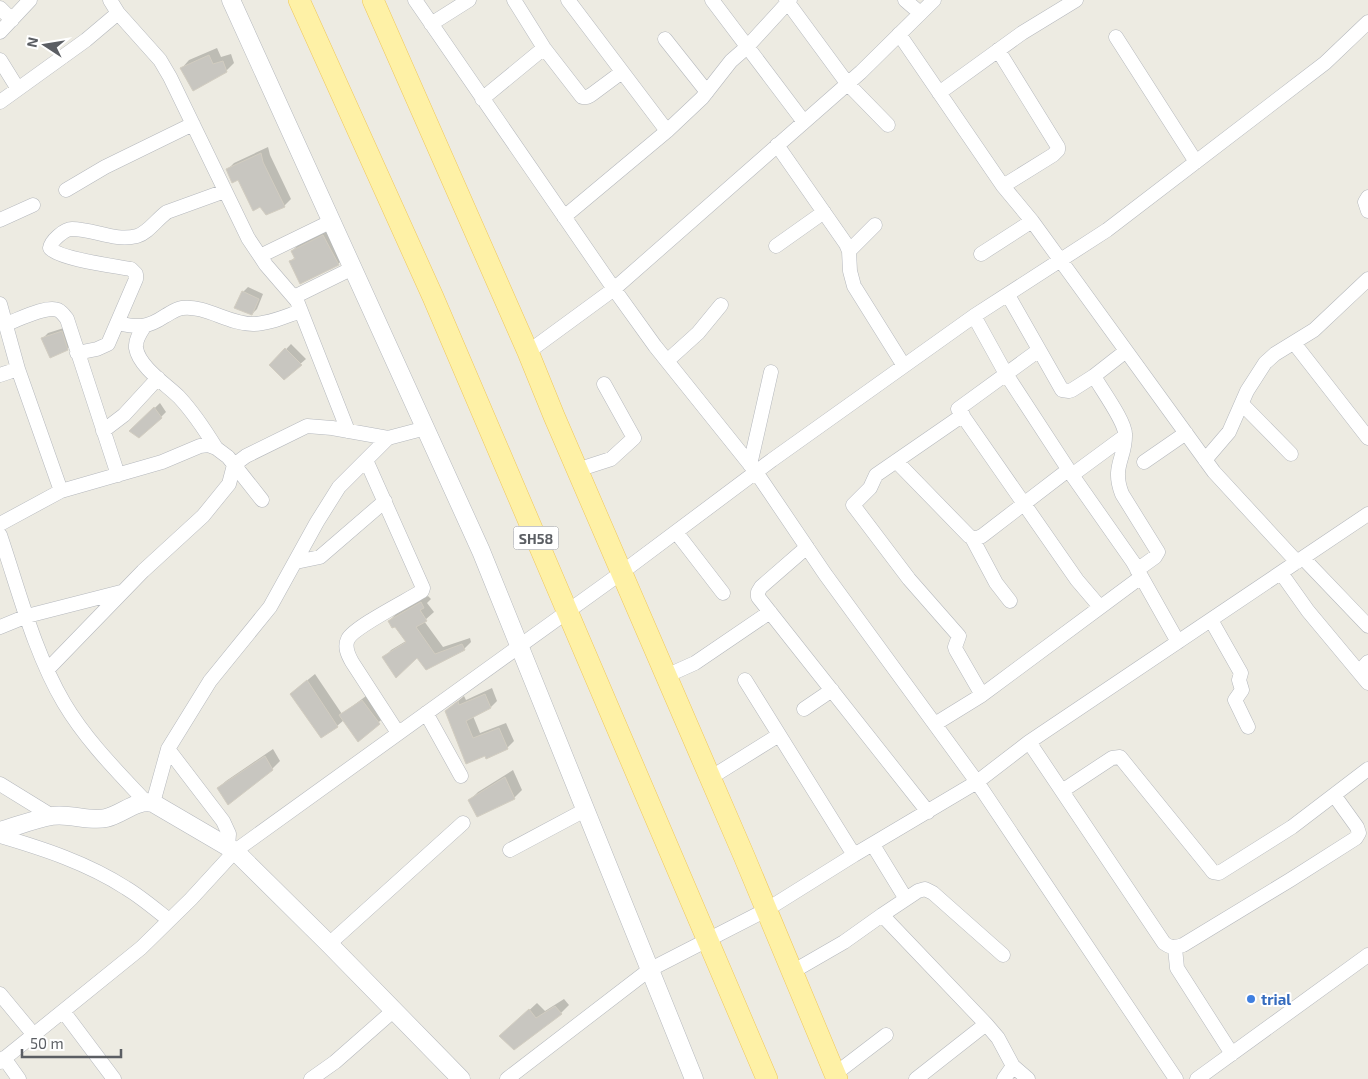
<svg xmlns="http://www.w3.org/2000/svg" width="1368" height="1079" font-family="'Exo 2',sans-serif">
<style>
.shadow{fill:#0003}
.building{fill:#c8c6c0;stroke:#d2cdc1}
.lines{fill:none;stroke-linecap:round;stroke-linejoin:round}
.minor-casing{stroke:#b5b8bd;stroke-width:15}
.tertiary-casing{stroke:#b5b8bd;stroke-width:19}
.primary-casing{stroke:#f0c759;stroke-width:22}
.minor{stroke:#fff;stroke-width:14}
.tertiary{stroke:#fff;stroke-width:18}
.primary{stroke:#fef1a6;stroke-width:21}
.shop-dot{fill:#3f7fe0;stroke:#fff;stroke-width:2}
.labels{text-anchor:middle;dominant-baseline:central;stroke-width:4;stroke-linejoin:round;paint-order:stroke}
.shield{fill:#fff;stroke:#8c8e92;stroke-width:1}
.shield-label{font-size:14px;font-weight:bold;fill:#5b5e63}
.shop-label{font-size:15px;font-weight:bold;fill:#366cbe;stroke:#fff;text-anchor:start}
</style>
<rect width="100%" height="100%" fill="#edebe2"/>
<path class="shadow" d="M217,48l4,9 10,-3 3,9 -8,8 -44,-3 7,-8z
M268,147l2,8 21,44 -7,7 -45,-27 -12,-9 7,-7z
M331,228l15,28 -8,8 -48,-2 5,-5 -3,-6 8,-8z
M248,287l15,7 -6,15 -5,5 -9,-22z
M67,327l5,17 -5,5 -24,-11 5,-5z
M291,344l15,15 -22,19 -13,-13z
M160,403l6,9 -5,5 -22,19 -8,-5z
M428,596l3,3 -4,4 7,9 -10,9 19,26 27,-9 1,4 -7,7 -38,20 -9,-13 -33,2 7,-8 15,-9 -11,-15 -6,-5 8,-8z
M315,674l27,40 28,-21 17,22 -29,25 -14,-20 -7,6 -38,-39z
M492,688l5,13 -6,6 -18,9 7,17 26,-10 8,18 -7,7 -22,7 -39,-44 18,-15 2,4z
M273,749l7,12 -8,8 -54,19 8,-7z
M513,770l9,20 -8,8 -44,2 8,-8z
M564,999l5,6 -8,8 -47,35 -5,-19 28,-26 8,8z"/>
<path class="building" d="M209,55l4,9 10,-3 4,11 -34,19 -13,-23z
M261,153l2,9 22,45 -19,8 -6,-8 -7,4 -15,-31 -6,3 -6,-14z
M323,235l16,30 -39,19 -11,-23 6,-2 -4,-8z
M242,291l17,8 -7,16 -18,-7z
M62,331l6,19 -18,8 -9,-20z
M285,348l17,17 -18,15 -15,-15z
M154,407l8,11 -23,20 -10,-7z
M421,602l3,6 -4,2 7,11 -11,6 19,27 27,-10 3,6 -39,20 -9,-12 -21,20 -14,-21 24,-15 -11,-15 -3,1 -4,-7z
M307,680l31,47 -17,11 -31,-44z
M485,694l6,14 -25,13 7,17 26,-10 9,21 -22,10 -1,-3 -19,8 -21,-53 13,-10 1,4z
M362,700l18,24 -22,18 -19,-27z
M265,756l8,14 -45,35 -11,-17z
M505,777l10,22 -38,18 -9,-17z
M555,1006l7,8 -48,36 -15,-14 30,-27 7,9z"/>
<g class="lines">
<defs>
<path id="minor" d="M110,0l8,13 42,47 10,17 78,161 18,27 31,36 51,130
M415,0l199,289 41,57 101,126 69,102 152,208 199,297
M514,0l30,48 38,49h5l4,-2 31,-23
M568,0l99,131
M712,0l92,122
M786,0l61,83 41,42
M905,0l15,13
M0,8l12,12
M431,24l38,-24
M0,32l30,-32
M899,34l104,152 29,35 182,251 83,90
M1116,37l80,125
M665,39l42,53
M998,50l60,97v3l-5,5 -50,31
M0,60l18,29
M939,93l83,-60 54,-33
M482,99l62,-51
M0,102l86,-62 32,-27
M777,145l69,99 3,7 1,20 4,15 50,80
M66,190l39,-23 88,-43
M1368,197l-3,5 3,9
M564,217l103,-86 35,-33 29,-37 16,-14 43,-47
M0,220l33,-15
M776,246l48,-34
M849,251l26,-26
M981,254l51,-33
M260,256l72,-35
M1008,295l54,95 7,1 3,-1 22,-14 32,-25
M294,297l59,-29
M0,304l18,65 43,122
M974,316l32,58 66,101 61,87 45,80
M118,323c20,5 29,5 47,-7 6,-3 10,-7 17,-8 24,-3 46,16 71,16 16,0 33,-8 48,-13
M6,324c12,-4 40,-19 52,-14 4,2 6,5 9,9l51,156
M144,327c-4,6 -9,13 -8,21 3,19 31,37 43,49 14,15 26,33 37,51
M1294,343l74,95
M1039,350l-81,59 119,171 23,27
M528,352l86,-63 247,-217 73,-72
M77,353l20,-4 11,-5 28,-65v-5l-5,-5c-16,-3 -72,-10 -81,-21 1,-7 14,-19 22,-19 22,0 43,13 65,7 11,-3 20,-17 30,-24l58,-21
M667,361l31,-28 23,-28
M0,375l18,-6
M1094,376c7,13 31,45 31,58 1,24 -14,32 -3,60l36,58 -3,5 -18,13
M1242,404l49,50
M963,415l-87,60 -6,13 -17,17 56,74 50,57 -4,11 1,3 26,45
M103,431l21,-16 34,-37
M366,460l57,128 -1,3c-14,9 -68,36 -74,48 -4,8 0,16 4,23l46,71
M1205,460l24,-28 18,-41 18,-28 10,-9 39,-24 54,-51
M896,461l73,75 6,3 7,-3 86,-66
M1144,462l42,-29
M750,465l21,-93
M577,470l34,-11 23,-21 -30,-54
M1072,475l53,-39
M0,524l61,-33 101,-29 38,-16 8,-1 8,3 12,9 34,43
M676,532l47,61
M0,535c19,56 34,117 64,168 22,37 52,67 81,98
M972,538l24,45 14,18
M807,547l-46,40 -3,5v5l170,215
M1303,558l65,68
M296,562l24,-5 65,-56
M1281,573l27,38 60,72
M1211,620l30,53 -2,7 3,10 -7,10 13,27
M0,627l27,-11 94,-24
M48,669l95,-98 60,-55 26,-32 5,-19 12,-9 61,-30 25,2 56,10
M1359,672l9,-10
M666,676l29,-13 75,-51
M745,680l109,175
M804,709l28,-19
M426,713l35,63
M935,724l47,-29 159,-118
M1029,742l135,201c7,5 10,5 19,2l107,-65 66,-42 3,-5 -2,-6 -23,-32
M168,749l55,72 6,13 -1,12
M710,778l69,-43
M0,784l52,32
M1062,791l50,-33 8,-1 90,111 3,4 6,1 73,-46 76,-58
M153,803l15,-54 42,-68 60,-74 47,-85 22,-35 49,-49 38,-10
M0,836c44,13 87,27 126,52 15,9 29,21 43,32
M873,845l33,54
M510,850l75,-40
M882,915l36,-24 7,-2 8,4 70,62
M329,944l134,-121
M1175,948l2,20 55,86
M792,972l52,-30 38,-27 104,109 -70,55
M0,994l34,41
M63,1011l51,68
M986,1024l12,14 15,28 15,13
M4,1058l15,21
M0,1062l141,-114 50,-49 44,-48 386,-278 151,-113 202,-144 133,-86 218,-167 43,-41
M835,1074l51,-39
M311,1079l24,-17 58,-51
M507,1079l142,-109 117,-60 88,-55 123,-73 52,-40 339,-228
M1004,1079l9,-13
M1197,1079l171,-124"/>
<path id="tertiary" d="M231,0l250,551 213,528
M0,831c17,-5 35,-12 52,-15 18,-3 37,6 54,2 17,-4 30,-19 47,-15l82,48 94,93 132,135"/>
<path id="primary" d="M299,0l134,297 334,782
M373,0l155,352 26,64 190,440 93,223"/>
</defs>
<use href="#minor" class="minor-casing"/>
<use href="#tertiary" class="tertiary-casing"/>
<use href="#primary" class="primary-casing"/>
<use href="#minor" class="minor"/>
<use href="#tertiary" class="tertiary"/>
<use href="#primary" class="primary"/>
</g>
<circle class="shop-dot" cx="1251" cy="999" r="5"/>
<g class="labels">
<rect class="shield" x="513.5" y="526.5" width="45" height="23" rx="4"/>
<g class="shield-label">
<text x="536" y="538">SH58</text>
</g>
<g class="shop-label">
<text x="1261" y="999">trial</text>
</g>
</g>
<g transform="translate(45 45) rotate(282)" stroke="#ffffff" stroke-width="4" paint-order="stroke">
<path d="M0-4L9 19L0 12L-9 19Z" fill="#5b5e63"/>
<text y="-8" font-size="14" font-weight="bold" text-anchor="middle" fill="#5b5e63">N</text>
</g>
<path d="M22 1049v8h99v-8" fill="none" stroke="#5b5e63" stroke-width="2.5"/>
<text x="30" y="1049" font-size="15" fill="#5b5e63" stroke="#ffffff" stroke-width="4" paint-order="stroke">50 m</text>
</svg>
